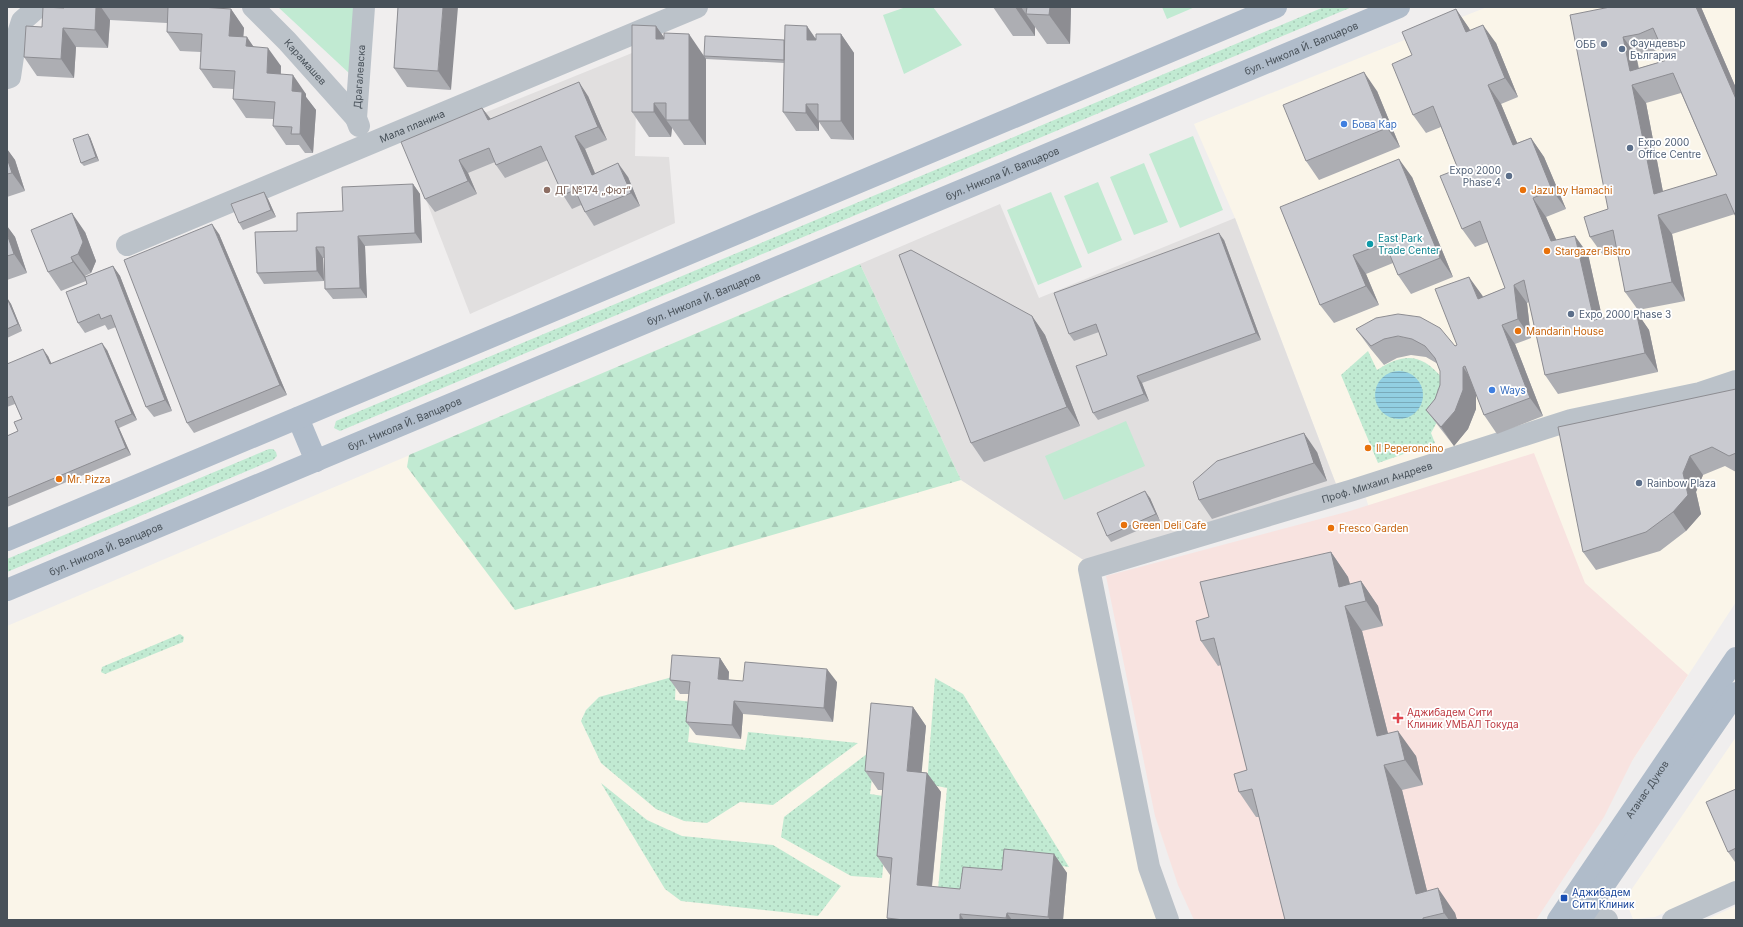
<svg xmlns="http://www.w3.org/2000/svg" width="1743" height="927" font-family="Inter,sans-serif">
<style>
.commercial{fill:#faf5e9}
.education{fill:#e1dfdf}
.medical{fill:#f8e3e0}
.grass{fill:url(#grass-dots)}
.forest{fill:url(#forest-firs)}
.park{fill:#c1ead2}
.water{fill:url(#water-rules)}
.lines{fill:none;stroke-linecap:round;stroke-linejoin:round}
.minor{stroke:#bbc2c9;stroke-width:22}
.major{stroke:#b0bcca;stroke-width:22}
.wall{fill:#adaeb3;fill-rule:evenodd}
.shaded-wall{fill:#8d8d92}
.building{fill:#c9cad0;stroke:#8d8d92;fill-rule:evenodd}
.service-dot{fill:#5c6f8a;stroke:#fff;stroke-width:1.5}
.shop-dot{fill:#3f7fe0;stroke:#fff;stroke-width:1.5}
.education-dot{fill:#8d6e63;stroke:#fff;stroke-width:1.5}
.food-dot{fill:#e8710a;stroke:#fff;stroke-width:1.5}
.culture-dot{fill:#0f9aa8;stroke:#fff;stroke-width:1.5}
.health-dot{fill:#e0444e;stroke:#fff;stroke-width:1.5}
.transit-dot{fill:#1a4fb4;stroke:#fff;stroke-width:1.5}
.labels{text-anchor:middle;dominant-baseline:central;stroke-width:3.5;stroke-linejoin:round;paint-order:stroke}
.service-label{font-size:10px;fill:#4e5e75;stroke:#fff;text-anchor:start}
.street-label{font-size:10px;fill:#485159;stroke:#fff}
.shop-label{font-size:10px;fill:#366cbe;stroke:#fff;text-anchor:start}
.education-label{font-size:10px;fill:#785e54;stroke:#fff;text-anchor:start}
.food-label{font-size:10px;fill:#c56008;stroke:#fff;text-anchor:start}
.culture-label{font-size:10px;fill:#0d838f;stroke:#fff;text-anchor:start}
.health-label{font-size:10px;fill:#be3a42;stroke:#fff;text-anchor:start}
.transit-label{font-size:10px;fill:#164399;stroke:#fff;text-anchor:start}
</style>
<defs>
<pattern id="grass-dots" width="8" height="8" patternUnits="userSpaceOnUse"><rect width="8" height="8" fill="#c1ead2"/><path d="M2 2h.1M6 6h.1" fill="none" stroke="#a7cab7" stroke-width="1.8" stroke-linecap="round"/></pattern>
<pattern id="forest-firs" width="22" height="20" patternUnits="userSpaceOnUse"><rect width="22" height="20" fill="#c1ead2"/><path d="M5 1l3.5 6h-7zM16 11l3.5 6h-7z" fill="#a7cab7"/></pattern>
<pattern id="water-rules" width="6" height="5" patternUnits="userSpaceOnUse"><rect width="6" height="5" fill="#92cfe2"/><path d="M0 2.5h6" fill="none" stroke="#79aaba"/></pattern>
</defs>
<rect width="100%" height="100%" fill="#f0eeee"/>
<path class="commercial" d="M1487,7h249v595l-104,159 -224,-135 -49,-149 -23,7 -101,-266 -41,-94z
M860,264l101,216 124,81 80,359h-1158v-294z
M1736,737v144l-81,36 -22,2 -8,-20z
M1736,906v14h-31z"/>
<path class="education" d="M637,51l-2,105 34,1 6,66 -205,91 -65,-169z
M1000,204l39,94 196,-80 101,266 -251,77 -124,-81 -101,-216z"/>
<path class="medical" d="M1534,453l51,130 103,92 -56,86 -28,56 -68,103h-342l-16,-35 -23,-69 -49,-240 244,-65z"/>
<path class="grass" d="M1324,7h28l-1012,424 -6,-3 2,-7z
M1368,351l9,19c27,-17 44,-17 65,8v35l-11,20 4,10 -57,20 -37,-88z
M269,449h4l3,3 1,4 -4,4 -266,112v-13z
M180,634l4,3 -1,5 -78,32 -4,-2 1,-5z
M676,676l-1,24 17,2 -4,40 57,8 3,-18 110,11 -85,62 -33,-3 -33,21 -23,-2 -28,-12 -55,-46 -20,-42 5,-11 13,-13z
M935,678l28,16 106,173 -56,-8 -44,43 -32,-1 10,-113 -20,-4z
M876,747l-6,47 20,3 -8,81 -31,-2 -70,-39 3,-20z
M601,783l46,37 35,16 91,9 68,41 -23,30 -137,-15 -16,-12z"/>
<path class="forest" d="M860,264l101,216 -446,130 -108,-143 2,-12z"/>
<path class="park" d="M278,7h78l-6,67z
M906,7h27l29,38 -58,29 -21,-59z
M1162,7h33l-28,12z
M1193,136l30,74 -43,18 -31,-74z
M1144,163l24,59 -34,13 -24,-58z
M1098,182l24,58 -34,14 -24,-58z
M1051,192l31,75 -44,18 -31,-75z
M1126,421l19,45 -81,34 -19,-44z"/>
<path class="water" d="M1375 395a24 24 0 1 1 48 0a24 24 0 1 1-48 0Z"/>
<g class="lines">
<g class="minor">
<path id="s1" d="M253,7l34,34 69,77"/>
<path d="M7,78l3,-1 5,-34 7,-22 16,-14"/>
<path id="s2" d="M359,126l-3,-8 8,-111"/>
<path id="s3" d="M127,245l570,-238"/>
<path d="M1588,908l19,12"/>
<path id="s4" d="M1168,920l-19,-53 -60,-298 264,-79 218,-70 129,-27 36,-12"/>
<path d="M1673,920l63,-28"/>
</g>
<g class="major">
<path d="M298,418l18,43"/>
<path d="M7,540l1269,-533"/>
<path id="s5" d="M7,590l1392,-583"/>
<path id="s6" d="M1558,920l178,-262"/>
<path d="M1580,920l156,-227"/>
</g>
</g>
<path class="wall" d="M64,7h139l28,2 13,19 -1,9 11,10 27,19v8l25,20v3l10,13 -3,43h-8l-6,-8h-13l-13,-19 1,-7 -28,-1 -13,-19 1,-10 -21,-1 -13,-19 1,-17 -21,-1 -13,-19v-9l-57,-3 -2,28 -32,-1 -2,31 -37,-2 -13,-19 18,-30 22,-19z
M398,7l53,83 -44,-3 -13,-19z
M993,7h78l-1,37h-23l-12,-17v9h-22z
M1610,7h91l35,81v129l-1,-3 -63,20 13,67 -47,9 -13,-18 -8,-41 -14,4 -13,-18 18,-28zM1662,48l5,12 -28,8 -3,-13 16,-3zM1681,93l36,82 -54,17 -17,-89z
M1456,9l14,21 26,13 22,54 -17,7 16,39 14,-5 13,19 22,52 -20,8 10,23 32,14 14,64 34,-7 13,19 9,42 -100,22 -13,-19 -16,-73 -2,1 4,35 -16,6 28,72 -46,18 -13,-19 -8,-21v15l-8,20 -14,17 -28,-36 9,-11 5,-14v-14l-2,-7 -12,-7 -15,-2 -14,3 -13,7 -14,-17 -14,-19 99,17 2,-1 25,-50 1,2 22,-9 -17,-46 -13,5 -13,-18 -4,-60 -17,-42 -15,6 -13,-18 -1,-60z
M656,26l8,12 40,18 80,-16 32,-2 25,-4 13,19v87l-23,-1 -12,-17v9h-23l-13,-19 1,-49 -78,-4v86h-22l-12,-17 -1,9h-22l-17,-25z
M1377,91l23,56 -81,33 -13,-19z
M588,96l19,44 -22,9 10,24 33,4 12,29 -46,20 -9,-14 -4,-7 -9,4 -9,-14 -15,-35 -43,18 -9,-13 -1,-3 -27,11 9,21 -42,18 -10,-13 57,-91 9,11z
M90,137l9,24 -15,5 -3,-3z
M7,149l8,11 10,31 -18,6z
M1412,177l41,100 -42,17 -13,-19 -5,-12 -27,11 13,31 -45,18 -14,-18 -40,-98z
M413,184l7,10 2,49 -57,3 2,52 -34,1 -8,-10 -1,-31h-1l1,23 -60,3 -7,-11 86,-62z
M268,199l8,18 -33,13 -4,-7z
M7,226l8,11 12,36 -20,7z
M85,232l11,29 -5,12 -6,3v1l28,-11 7,10 52,135 -18,6 -8,-10 -30,-80 -8,3 -3,-5 -20,8 -7,-10 9,-39 -1,-3 -25,10 -13,-19z
M219,234l68,161 -93,38 -7,-10z
M1224,240l37,100 -119,43 7,18 -51,19 -5,-7 14,-58 -8,-23 -25,9 -5,-7z
M7,298l4,6 11,27 -15,7z
M1032,316l13,19 35,91 -96,36 -13,-19z
M107,350l30,70 -18,8 12,27 -124,52v-71l11,-5 4,-12 -7,-15 -8,3v-43l41,-8 3,8z
M1736,389v83l-11,-6 -22,9 -7,17 5,22 -15,17 -26,20 -64,19 -13,-18z
M1317,452l10,29 -115,38 -13,-19z
M1150,498l10,23 -49,21 -4,-6z
M1331,552l17,25 2,7 11,-3 17,25 5,20 -21,5 26,103 28,22 7,29 -21,5 25,101 28,22 2,7h-172l-26,-103h-3l-17,-25 8,-22 -26,-105 -3,1 -17,-25 8,-24z
M720,658l9,14v8l14,1 94,1 -4,40 -90,-8 -2,25 -45,-4 -10,-13 3,-28h-9l-10,-14z
M913,707l13,19 -5,46 6,1 14,19 -9,95 28,2 42,-19 52,-16 13,19 -4,47h-175l-1,-2 4,-43h-1l-13,-19 6,-66h-5l-13,-19z
M1736,789v73h-1l-7,-10z"/>
<path class="shaded-wall" d="M96,7h5l9,13 -2,28 -13,-18z
M443,7h15l-7,83 -13,-19z
M1015,7h6l14,20v9z
M1050,7h21l-1,37 -21,-29z
M1696,7h5l35,81v11z
M231,9l13,19 -2,27 -13,-19z
M1456,9l13,19 10,23 -13,-19z
M1483,25l13,18 22,54 -13,-19z
M656,26l17,24 -17,-11z
M807,26l13,19 -13,-5z
M63,28l13,19 -2,31 -13,-19z
M689,34l17,25v86l-17,-25z
M841,34l13,19v87l-13,-19z
M247,37l13,19 -14,-10z
M1623,37l13,18 5,27 -11,-11z
M268,48l13,18 -1,26 -13,-19z
M1364,72l13,19 23,56 -13,-19z
M293,75l13,19v3l10,13 -3,43 -13,-19 -8,-43z
M579,82l9,14 19,44 -9,-13z
M1488,85l13,19 25,60 -13,-19z
M1632,85l14,18 21,110 -13,-19z
M654,103l18,25 -1,9 -17,-25z
M806,104l13,18v9l-13,-18z
M482,108l10,13 -4,-1z
M88,134l2,3 9,24 -3,-4z
M575,136l10,13 16,39 -9,-13z
M1531,138l13,19 22,52 -14,-19z
M7,149l8,11 10,31 -13,-18 -5,-15z
M1399,159l13,18 41,100 -13,-19z
M459,160l9,13 9,21 -9,-13z
M618,163l10,14 12,29 -9,-13z
M413,184l7,10 2,49 -7,-10z
M264,192l4,7 8,18 -5,-7z
M1533,198l13,19 19,42 -14,-18z
M72,213l13,19 11,29 -5,12 -13,-19z
M1658,215l14,19 13,67 -13,-19z
M212,224l7,10 68,161 -7,-10z
M7,226l8,11 12,36 -13,-19 -7,-20z
M1219,233l5,7 37,100 -5,-7z
M358,236l7,10 2,52 -7,-10z
M1575,236l13,18 19,85 -13,-19z
M316,247l7,11 1,23 -7,-10z
M1353,255l13,19 13,31 -13,-19z
M71,257l14,19 2,5 -14,-19z
M113,266l7,10 52,135 -7,-11z
M1469,277l13,18 9,22 -13,-18z
M1514,285l13,18 4,35 -13,-19z
M7,298l4,6 11,27 -4,-7z
M1636,311l13,19 9,42 -13,-19z
M1032,316l13,19 35,91 -13,-19z
M1502,325l13,19 28,72 -13,-18z
M102,343l5,7 30,70 -5,-6z
M43,349l5,7 7,15 -5,-7z
M1463,367l13,19v23l-8,20 -14,17 -13,-19z
M1137,376l5,7 7,18 -5,-7z
M115,421l4,7 12,27 -5,-7z
M1304,433l13,19 10,29 -13,-18z
M1690,456l13,19 -7,17 5,22 -15,17 -13,-19 10,-39z
M1145,491l5,7 10,23 -4,-7z
M1331,552l17,25 7,27 -16,-17z
M1361,581l17,25 5,20 -17,-25z
M1345,606l17,25 33,130 -18,-25z
M720,658l9,14 -2,20 -9,-13z
M827,669l10,13 -4,40 -9,-14z
M734,701l9,13 -2,25 -9,-14z
M913,707l13,19 -6,64 -13,-19z
M1398,731l18,25 7,29 -18,-25z
M1384,765l18,25 31,125 -17,-21z
M927,773l14,19 -11,112 -13,-19z
M1054,854l13,19 -4,47h-13l-2,-3z
M1438,888l17,25 2,7h-8l-5,-7z
M1007,913l5,7h-5l-1,-2z
M960,914l4,6h-4z"/>
<path class="building" d="M43,7l21,1v-1h32l-1,23 -32,-2 -2,31 -37,-2 2,-31 16,1z
M168,7h33l30,2 -2,27 18,1 -1,9 22,2 -1,25 26,2 -1,16 10,1 -2,42h-9l1,-7 -19,-1 2,-24 -42,-3 2,-28 -35,-2 2,-35 -35,-2z
M398,7h45l-5,64 -44,-3z
M1027,7h23l-1,8 -23,-1z
M1610,7h86l40,92v118l-10,-23 -68,21 14,67 -47,10 -12,-62 -23,7 -6,-20 24,-8 -38,-194zM1653,28l14,32 -37,11 -7,-34 16,-3zM1673,73l44,102 -63,19 -22,-109z
M1456,9l10,23 17,-7 22,53 -17,7 25,60 18,-7 21,52 -19,8 18,43 24,-5 19,84 42,-9 9,42 -100,22 -21,-95 -10,5 4,34 -16,6 28,73 -46,17 -19,-49 -2,1v23l-8,21 -14,16 -15,-17 9,-11 5,-14v-14l-5,-13 -10,-12 -13,-7 -14,-3 -14,3 -13,7 -15,-17 20,-11 22,-4 22,3 20,11 15,18 2,-1 -22,-56 34,-12 9,22 27,-11 -25,-67 -18,8 -22,-53 18,-7 -25,-63 -20,9 -21,-51 20,-9 -10,-23z
M632,25l24,1v13h8v-6l25,1v86h-23v-17h-12v9h-22z
M785,25l22,1v14h9v-6h25v87h-23v-17h-12v9l-23,-1z
M705,36l79,4v20l-80,-4z
M1364,72l23,56 -81,33 -23,-56z
M579,82l19,45 -23,9 17,39 26,-12 13,30 -46,19 -10,-22 -12,5 -22,-49 -45,19 -7,-17 -30,12 9,21 -43,18 -24,-57 81,-34 6,12z
M88,134l8,23 -15,6 -8,-24z
M7,158l5,15 -5,1z
M1399,159l41,99 -42,17 -13,-32 -32,12 13,31 -46,19 -40,-98z
M413,184l2,49 -57,3 2,52 -35,1 -1,-42h-8l1,24 -60,2 -2,-41 42,-1v-18l46,-2 -1,-24z
M264,192l7,18 -32,13 -8,-19z
M72,213l11,29 -5,12 -7,3 2,5 -25,10 -17,-42z
M212,224l68,161 -93,38 -63,-163z
M1219,233l37,100 -119,43 7,18 -51,19 -17,-47 31,-11 -11,-31 -27,10 -15,-41z
M7,234l7,20 -7,2z
M911,250l121,66 35,91 -96,36 -72,-188z
M113,266l52,134 -19,7 -35,-92 -10,4 -2,-5 -21,9 -12,-31 21,-8 -2,-7z
M7,298l11,26 -11,5z
M102,343l30,71 -17,7 11,27 -119,50v-62l11,-5 -4,-9 8,-3 -10,-23 -5,2v-34l36,-15 7,15z
M1736,389v64l-7,3 -17,-9 -22,9 -7,17 5,22 -15,17 -27,20 -63,20 -25,-125z
M1304,433l10,30 -115,37 -6,-18 24,-21z
M1145,491l11,23 -49,22 -10,-23z
M1331,552l8,35 22,-6 5,20 -21,5 32,130 21,-5 7,29 -21,5 32,129 22,-6 6,25 -21,5v2h-138l-33,-131 -13,3 -5,-18 13,-4 -33,-132 -13,3 -5,-20 13,-4 -9,-35z
M672,655l48,3 -2,21 25,2 2,-19 82,7 -3,39 -90,-7 -2,24 -46,-3 4,-40 -20,-2z
M871,703l42,4 -6,64 20,2 -10,112 43,4 3,-22 39,3 2,-21 50,5 -6,63 -41,-4 -1,5 -46,-4v6h-56l-17,-2 5,-60 -15,-2 7,-83 -19,-2z
M1736,789v59l-8,4 -22,-50z"/>
<g class="service-dot">
<circle cx="1604" cy="44" r="4"/>
<circle cx="1622" cy="49" r="4"/>
<circle cx="1630" cy="148" r="4"/>
<circle cx="1509" cy="176" r="4"/>
<circle cx="1571" cy="314" r="4"/>
<circle cx="1639" cy="483" r="4"/>
</g>
<g class="shop-dot">
<circle cx="1344" cy="124" r="4"/>
<circle cx="1492" cy="390" r="4"/>
</g>
<circle class="education-dot" cx="547" cy="190" r="4"/>
<g class="food-dot">
<circle cx="1523" cy="190" r="4"/>
<circle cx="1547" cy="251" r="4"/>
<circle cx="1518" cy="331" r="4"/>
<circle cx="1368" cy="448" r="4"/>
<circle cx="59" cy="479" r="4"/>
<circle cx="1124" cy="525" r="4"/>
<circle cx="1331" cy="528" r="4"/>
</g>
<circle class="culture-dot" cx="1370" cy="244" r="4"/>
<path class="health-dot" d="M1396 712h4v4h4v4h-4v4h-4v-4h-4v-4h4z"/>
<rect class="transit-dot" x="1560" y="894" width="8" height="8" rx="2"/>
<g class="labels">
<g class="service-label">
<text x="1630" y="43">Фаундевър<tspan x="1630" dy="12">България</tspan></text>
<text x="1596" y="44" text-anchor="end">ОББ</text>
<text x="1638" y="142">Expo 2000<tspan x="1638" dy="12">Office Centre</tspan></text>
<text x="1501" y="170" text-anchor="end">Expo 2000<tspan x="1501" dy="12">Phase 4</tspan></text>
<text x="1579" y="314">Expo 2000 Phase 3</text>
<text x="1647" y="483">Rainbow Plaza</text>
</g>
<g class="street-label">
<text stroke="none"><textPath href="#s5" startOffset="1403">бул. Никола Й. Вапцаров</textPath></text>
<text stroke="none"><textPath href="#s1" startOffset="76">Карамашев</textPath></text>
<text stroke="none"><textPath href="#s2" startOffset="50">Драгалевска</textPath></text>
<text stroke="none"><textPath href="#s3" startOffset="309">Мала планина</textPath></text>
<text stroke="none"><textPath href="#s5" startOffset="1079">бул. Никола Й. Вапцаров</textPath></text>
<text stroke="none"><textPath href="#s5" startOffset="755">бул. Никола Й. Вапцаров</textPath></text>
<text stroke="none"><textPath href="#s5" startOffset="431">бул. Никола Й. Вапцаров</textPath></text>
<text stroke="none"><textPath href="#s4" startOffset="661">Проф. Михаил Андреев</textPath></text>
<text stroke="none"><textPath href="#s5" startOffset="107">бул. Никола Й. Вапцаров</textPath></text>
<text stroke="none"><textPath href="#s6" startOffset="158">Атанас Дуков</textPath></text>
</g>
<g class="shop-label">
<text x="1352" y="124">Бова Кар</text>
<text x="1500" y="390">Ways</text>
</g>
<g class="education-label">
<text x="555" y="190">ДГ №174 „Фют“</text>
</g>
<g class="food-label">
<text x="1531" y="190">Jazu by Hamachi</text>
<text x="1555" y="251">Stargazer Bistro</text>
<text x="1526" y="331">Mandarin House</text>
<text x="1376" y="448">Il Peperoncino</text>
<text x="67" y="479">Mr. Pizza</text>
<text x="1132" y="525">Green Deli Cafe</text>
<text x="1339" y="528">Fresco Garden</text>
</g>
<g class="culture-label">
<text x="1378" y="238">East Park<tspan x="1378" dy="12">Trade Center</tspan></text>
</g>
<g class="health-label">
<text x="1407" y="712">Аджибадем Сити<tspan x="1407" dy="12">Клиник УМБАЛ Токуда</tspan></text>
</g>
<g class="transit-label">
<text x="1572" y="892">Аджибадем<tspan x="1572" dy="12">Сити Клиник</tspan></text>
</g>
</g>
<rect width="1743" height="927" fill="none" stroke="#485159" stroke-width="16"/>
</svg>
